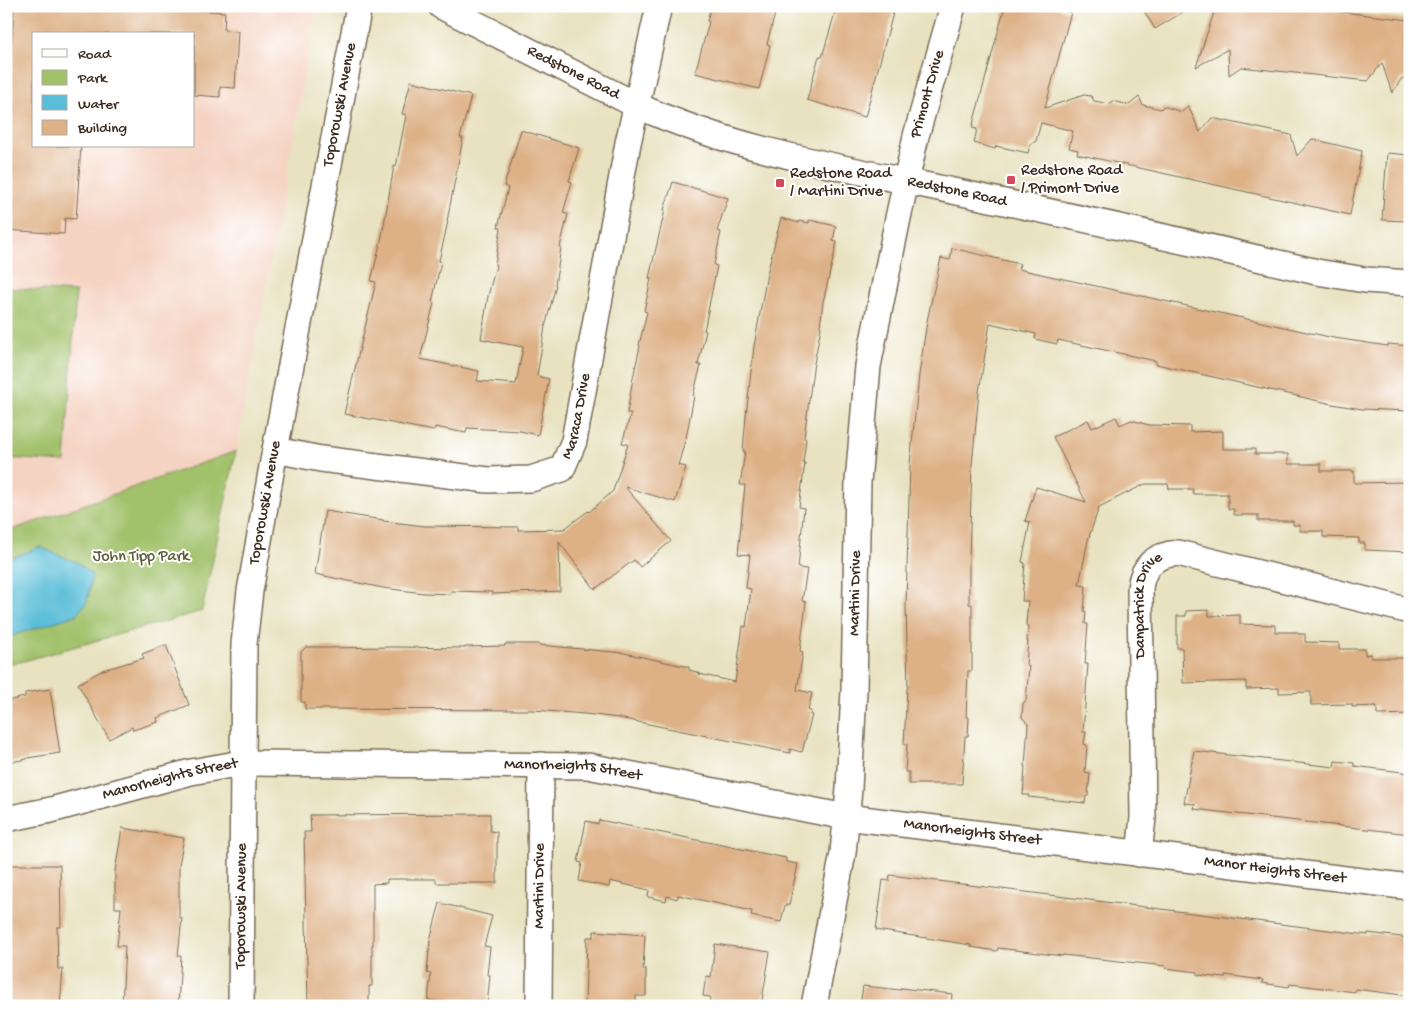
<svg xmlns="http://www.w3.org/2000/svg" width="1416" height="1012" font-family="'Gochi Hand',sans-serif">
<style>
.built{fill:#f5d3c2;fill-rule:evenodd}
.green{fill:#a1c16a;stroke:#6e7644}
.water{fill:#5abed8;stroke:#4a747b}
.building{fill:#ddb085}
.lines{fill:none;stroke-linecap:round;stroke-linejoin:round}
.minor-casing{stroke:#786a57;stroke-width:28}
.minor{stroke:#fff;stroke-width:25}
.poi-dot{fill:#d1495b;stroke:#fff;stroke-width:2}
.labels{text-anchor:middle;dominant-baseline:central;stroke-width:4;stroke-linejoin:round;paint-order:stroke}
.street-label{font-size:16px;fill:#3b2a1e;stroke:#fff}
.poi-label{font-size:16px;fill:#3b2a1e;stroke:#fff;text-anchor:start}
.park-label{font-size:16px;fill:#5f5f39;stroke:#fff}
</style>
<rect width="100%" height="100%" fill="#fff"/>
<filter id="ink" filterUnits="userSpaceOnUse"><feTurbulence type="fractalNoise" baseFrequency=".02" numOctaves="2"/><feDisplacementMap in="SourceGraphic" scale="10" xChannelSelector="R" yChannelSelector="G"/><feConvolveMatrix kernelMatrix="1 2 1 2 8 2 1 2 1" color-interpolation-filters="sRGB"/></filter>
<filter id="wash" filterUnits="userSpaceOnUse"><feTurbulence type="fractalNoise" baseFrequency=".0096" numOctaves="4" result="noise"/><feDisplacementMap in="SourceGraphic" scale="20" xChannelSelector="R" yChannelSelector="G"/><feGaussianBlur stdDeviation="1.12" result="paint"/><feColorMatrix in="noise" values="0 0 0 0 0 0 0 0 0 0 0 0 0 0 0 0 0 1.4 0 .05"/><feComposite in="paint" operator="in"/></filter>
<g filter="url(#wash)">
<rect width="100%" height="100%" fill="#e8e2c0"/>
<path class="built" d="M6,6h311l-81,445 -230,81zM34,34h160v112h-160z"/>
<path class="green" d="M6,288l70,4 -11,170 -59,-4z
M236,451l-34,160 -196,55v-134z"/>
<path class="water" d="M40,547l38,16 14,12 -5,27 -11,13 -65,21h-5v-76z"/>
<g id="blocks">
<path class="building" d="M14,6h127l84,6 -1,18 14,1 -3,57 -15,-1v10l-26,-2v-61h-160v112h47l-5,73 -11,-1 -1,16 -58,-4v-103z
M711,6h66l-10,38 3,1 -11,44 -64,-16 14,-51 -2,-1z
M837,6h58l-30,111 -58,-17 12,-44 3,1z
M1005,6h45l21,6 -26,96 39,-13 7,1 3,5 16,3 3,-3 16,4 10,-8 4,8 18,4 2,-3 19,6 6,-6 12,26 12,-14 79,17 6,21 15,-17 50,12 -12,64 -273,-61 1,-4 -9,-2 4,-17 -32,-8 -5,18 -6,4 -2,8 -32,-7 -1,3 -21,-6 3,-14 -5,-1z
M1141,6h52l-38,23z
M1216,6h76l118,14v60l-8,-2 -10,15 -10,-30 -14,18 -127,-14 -12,8 -1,-26 -32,18z
M411,81l60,15 -11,42h3l-16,83h1l-9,40 2,1 -9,40 2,1 -14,56 59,12 -2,10 39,3 7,-37 -42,-8 7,-43 8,-30 -1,-1 6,-37 -3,-1 10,-39 -4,-2 17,-56 58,18 -10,33 3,1 -9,31 5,1 -8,33 1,1 -6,37h1l-11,42 -8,49 12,3 -11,56 -18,-4 -53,-3 -1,5 -31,-6 -1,4 -90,-17 32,-132 -5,-1 11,-45 12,-70 2,1 10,-52 -4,-1z
M1387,153l23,2v59h-2l-1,7 -25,-1z
M673,182l55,16 -11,33 4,1 -7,33 3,1 -13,65h2l-8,34h3l-8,31h1l-8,42 -8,27 8,2 -11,35 -50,-15 46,54 -31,26 -6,-7 -39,29 -36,-47 1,49 -68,3v-2l-41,-1v3l-27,-1 -41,-5 -68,-14 10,-63 58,9v1l42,5 93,1v3l46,-1 24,-18 1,1 24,-21 15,-47 -6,-1 9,-30h-4l6,-35 7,-32 -1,-1 8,-33 -3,-1 7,-32 -2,-1 16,-68h-1z
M781,218l18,5v-2l10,2v-3l27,6 -3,15 4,1 -14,60 -3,24 1,1 -8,42 -9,69 2,1 -3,24h2l-6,44 5,1 -6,60 9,1 -5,32 4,1 -6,49 3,1 -6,38 15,3 -4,18h3l-1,4h2l-10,37 -12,-3v4l-171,-35 -34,-4 -52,-4 -228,-1v-7h-4v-50l5,-5h17l2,1 69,-1 71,1v-1l40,-1v-2h34v1l85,8 65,14v3l11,3 -1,1 36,8 8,-56 3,1 5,-38 -5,-1 4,-33 -12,-1 7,-69h-5l5,-34h-2l3,-35 8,-70 6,-33 7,-39z
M952,248l68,16 -2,5 316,69 54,8v-2l22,2v58l-1,7 -47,-2 -30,-5 -176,-40v-3l-98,-21 -1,4 -22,-5 1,-5 -46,-11 -11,69 -7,73 -3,96v43h3v67h-4l-2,46h3l-1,19h-3l-3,48h-53v-12h-4l2,-28h-3l3,-56h1l-2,-83 4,-141 9,-89 8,-54 14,-63 9,2z
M1116,417l4,8 11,-5 18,5 41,1v6l33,-1v18h32v5h33v10h33v7h33v12l56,-1v70l-45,-2v-7h-6v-5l-36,-1v-6h-23v-6h-7v-4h-35v-6h-24v-6h-6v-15h-35v-5h-24l-1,-5h-23l-46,23 -11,33 -9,45 7,1 -2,25 2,1 -1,12h3l-3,40h3l-5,68h3l-2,12 3,1 -2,27 5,1 -2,23h-2l-1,7 -57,-6 1,-2h-6l5,-71 -6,-7 1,-14 3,-2 3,-35 -3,-2 2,-23h-1l1,-14 -2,-3 2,-23h-6l3,-38 -3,-1 8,-40 -5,-1 11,-34 50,15 -33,-65 35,-17 4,8z
M1209,610v6l31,-1v9l35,1v7h23v2h7v8l34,1v6h26v6l6,-1v4h35v4h4v52l-33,1v-9l-25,1v-3l-41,1v-13l-32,1v-5l-33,1v-8l-63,2 -1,-35h-5v-32h9v-5z
M166,645l23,60 -32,13 1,4 -25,8 -1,-3 -23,12 -31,-55 25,-14 41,-12 -2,-4z
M50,689l10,64 -33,5v1l-21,4v-62l19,-4v-4z
M1194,751l140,16 1,-6 19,2v3l56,7v61l-216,-25 1,-5 -11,-1z
M490,814v17l7,1v51h-61v-4h-49v4l-14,1v61h-1v41h-3v20h-61l-4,-174h7l-1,-17z
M599,820l187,38v4l12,2 -9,41h-4l-4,17 -30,-6 1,-5 -74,-16 -1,4 -10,-3 -1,5 -18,-4 1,-7 -39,-9 -1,6 -30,-6 3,-18 -4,-1 8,-41 12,3z
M122,828l62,10 -5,27v52l3,1 -4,38h3l-3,50h-56l3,-60h-8l4,-38h-6v-36z
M6,865h54l1,62h-4l1,42h5l-3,37h-54z
M890,875l478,60v-2l42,5v58l-55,-7v3l-65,-8 -1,3 -27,-4 1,-3 -38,-5v3l-27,-3v-3l-33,-4 1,-2 -103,-11v1l-65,-8 -1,3 -26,-4v-2l-95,-15 7,-50 6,1z
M440,903l52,13 -8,30 6,1 -3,28h3l-3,31 -59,-6 3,-26 -4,-1 3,-33z
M594,931l51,4 -2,34h3v27h-10v10h-51l2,-69h7z
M715,944l55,8 -9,54h-52l1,-9 -7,-1 3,-20 5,1z
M863,986l38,4v-2l51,6 -1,12h-91z"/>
</g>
</g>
<g filter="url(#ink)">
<use href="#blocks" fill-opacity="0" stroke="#786a57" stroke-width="1"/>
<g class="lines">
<defs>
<g id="minor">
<path id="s1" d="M441,6l195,99c94,43 197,61 298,82 128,27 256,55 383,85l48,8 45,3"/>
<path id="s2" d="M275,450l46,9 167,21 43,-1 31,-10 12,-28 54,-298 31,-137"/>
<path id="s3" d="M6,819l45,-9 140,-38 51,-9 346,3 258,51 564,70"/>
<path id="s4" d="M1139,854l4,-36 -3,-230c3,-23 15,-33 38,-35l232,58"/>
<path id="s5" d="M241,1006l3,-362 6,-53 25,-141 84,-444"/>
<path id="s6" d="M539,1006l2,-241"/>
<path id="s7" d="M814,1006l29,-153 6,-64 5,-99 4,-208 10,-116 30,-148 18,-82 37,-130"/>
</g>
</defs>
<use href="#minor" class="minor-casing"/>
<use href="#minor" class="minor"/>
</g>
</g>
<g class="poi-dot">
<rect x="1006" y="175" width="10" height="10" rx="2.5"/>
<rect x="775" y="178" width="10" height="10" rx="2.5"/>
</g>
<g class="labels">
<g class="street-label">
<text stroke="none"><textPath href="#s1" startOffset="148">Redstone Road</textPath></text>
<text stroke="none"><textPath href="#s7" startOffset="922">Primont Drive</textPath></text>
<text stroke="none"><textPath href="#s5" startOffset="910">Toporowski Avenue</textPath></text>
<text stroke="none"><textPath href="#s1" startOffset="552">Redstone Road</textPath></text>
<text stroke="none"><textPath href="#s2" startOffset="346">Maraca Drive</textPath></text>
<text stroke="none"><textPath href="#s5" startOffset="505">Toporowski Avenue</textPath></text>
<text stroke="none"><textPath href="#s7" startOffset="416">Martini Drive</textPath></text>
<text stroke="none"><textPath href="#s4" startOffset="251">Danpatrick Drive</textPath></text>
<text stroke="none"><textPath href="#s3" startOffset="574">Manorheights Street</textPath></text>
<text stroke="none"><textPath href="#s3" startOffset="169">Manorheights Street</textPath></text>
<text stroke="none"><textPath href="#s3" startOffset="979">Manorheights Street</textPath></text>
<text stroke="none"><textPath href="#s3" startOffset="1284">Manor Heights Street</textPath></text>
<text stroke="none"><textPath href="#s6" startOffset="120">Martini Drive</textPath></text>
<text stroke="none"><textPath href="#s5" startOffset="100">Toporowski Avenue</textPath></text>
</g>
<g class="poi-label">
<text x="1021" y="171">Redstone Road<tspan x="1021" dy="18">/ Primont Drive</tspan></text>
<text x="790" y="174">Redstone Road<tspan x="790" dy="18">/ Martini Drive</tspan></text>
</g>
<g class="park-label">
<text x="141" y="557">John Tipp Park</text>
</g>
</g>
<rect width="1416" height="1012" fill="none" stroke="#fff" stroke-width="25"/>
<rect x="32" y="32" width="162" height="115" fill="#ffffff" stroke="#b1aaa5"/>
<rect x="42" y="49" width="25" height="8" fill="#ffffff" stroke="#b1aaa5"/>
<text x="78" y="58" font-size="15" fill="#3b2a1e">Road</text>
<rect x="42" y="70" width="25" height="15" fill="#a1c16a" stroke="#b1aaa5"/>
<text x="78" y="82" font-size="15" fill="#3b2a1e">Park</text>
<rect x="42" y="95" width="25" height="15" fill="#5abed8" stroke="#b1aaa5"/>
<text x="78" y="108" font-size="15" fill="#3b2a1e">Water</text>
<rect x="42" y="120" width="25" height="15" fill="#ddb085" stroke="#b1aaa5"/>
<text x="78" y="132" font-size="15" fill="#3b2a1e">Building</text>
</svg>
